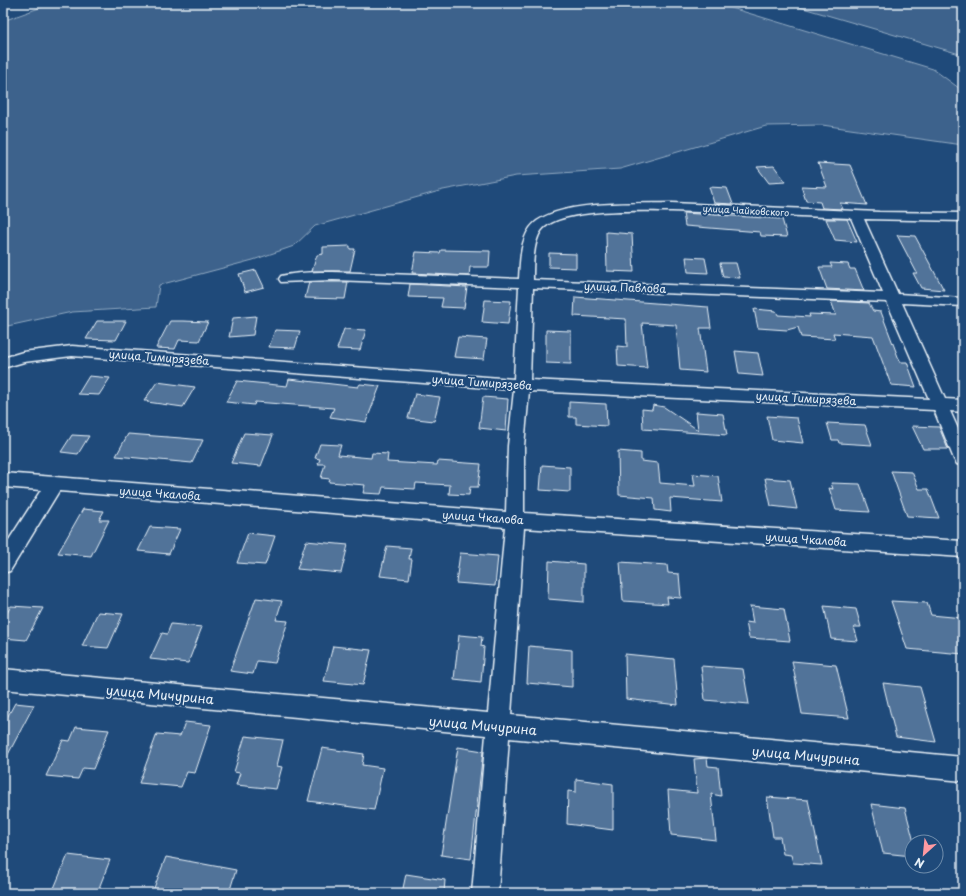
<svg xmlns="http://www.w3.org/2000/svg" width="966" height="896" font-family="'Playpen Sans',sans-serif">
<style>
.green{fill:#3c628c;stroke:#92aac2}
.building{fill:#517399;stroke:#e8f1f8}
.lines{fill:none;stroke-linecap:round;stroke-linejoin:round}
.street-casing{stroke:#e8f1f8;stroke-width:3}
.street{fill:#1f4a7a;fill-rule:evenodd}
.labels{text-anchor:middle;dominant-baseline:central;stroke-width:4;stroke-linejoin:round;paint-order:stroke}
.far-street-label{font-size:9px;fill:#e8f1f8;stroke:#1f4a7a}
.street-label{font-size:11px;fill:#e8f1f8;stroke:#1f4a7a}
.near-street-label{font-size:13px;fill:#e8f1f8;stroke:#1f4a7a}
</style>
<rect width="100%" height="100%" fill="#1f4a7a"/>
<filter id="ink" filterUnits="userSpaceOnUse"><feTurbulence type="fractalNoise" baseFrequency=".025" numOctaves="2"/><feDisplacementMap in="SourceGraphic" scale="8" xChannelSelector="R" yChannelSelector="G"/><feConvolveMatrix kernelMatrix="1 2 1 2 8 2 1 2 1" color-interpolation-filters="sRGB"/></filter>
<g filter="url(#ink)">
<path class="green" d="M53,3h662l218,66 30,22v54l-141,-20 -56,1 -146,43 -104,7 -73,14 -128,36 -21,20 -41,14 -94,25 -3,22 -84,5 -69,15v-306z
M786,3h177v52z"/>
<path class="building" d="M818,163l32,2 17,40 -27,-2 3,6 -21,-1 -2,-6 -14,-1 -5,-15 26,1z
M774,166l12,16 -17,1 -12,-16z
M709,187l18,1 6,16 -19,-1z
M683,213l99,6 5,18 -26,-1 -1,-4 -75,-6z
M826,219h21l10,23 -22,-2z
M606,232l26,2 2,38 -27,-1z
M897,235l18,1 29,54 -23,-2 -8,-15h4z
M350,246v3h5l-5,22h-38l5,-16 6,-1v-7z
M441,250l49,1 -1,16h-19l-1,9 -57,-3 4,-21 24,1z
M549,253l27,1v14l-27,-1z
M686,257l19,1 3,15 -20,-1z
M720,263h16l4,15 -17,-1z
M830,263l18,1 2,5h5l9,22 -37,-2 -8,-22h13z
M256,270l8,17 -19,5 -6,-18z
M309,282h39l-3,17 -40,-1z
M410,284l57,3 -3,21 -23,-1 2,-9 -35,-1z
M575,297l133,10 3,21h-11l6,44 -26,-2 -4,-45 -34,-2 5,45 -29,-2 -1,-20 10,1 -1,-28 -52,-3z
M485,300l26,1 -3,23 -26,-2z
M831,301l38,2 4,8 8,1 19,50h7l9,25 -25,-2 -18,-49 -40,-3 2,6 -34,-2 -3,-10 -11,3 -29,-2 -4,-19 22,2 2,4 32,2 -1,-3 27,1z
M256,316l-3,19 -24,2 4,-19z
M97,321h29l-10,19 -30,-1z
M170,321h13l25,1 -9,19 -20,-1 -4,9 -19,-1z
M344,329l22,1 -6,20 -23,-1z
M275,330l25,1 -5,17 -26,-1z
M546,330l25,1v33l-25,-1z
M458,337l29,2 -3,20 -30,-2z
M735,351l23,2 5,23 -24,-2z
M89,376l21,2 -11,17 -21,-1z
M289,379l69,8 2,-3 20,2 -14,36 -36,-5 4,-9 -79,-6 -1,3 -28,-3 11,-21 50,5z
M157,382l38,5 -12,20 -36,-5 1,-1h-4z
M415,394l25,3 -6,24 -26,-3z
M483,397l25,2 -2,32 -27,-3z
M569,402l37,2 1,22 -31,-2v-7h-7z
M653,405l11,2 34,23 -2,-18 27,2 4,21 -84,-6 -1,-20 10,1z
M767,416l30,2 6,25 -31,-3z
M827,423l38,2 7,20 -33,-2 -1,-3h-6z
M912,426l27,1 9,22h-25z
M244,433l29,2 -12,31 -30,-3z
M128,434l53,4 22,2 -11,23 -76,-7z
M72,435l17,1 -11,18 -17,-2z
M320,444l21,1 -3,10 33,3 1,-5 16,1 -1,8 50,3 1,-4 43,3 -3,23h-8l-1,8 -20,-1 1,-9 -34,-2 -1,6 -32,-2 -2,7 -18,-1 2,-8 -36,-3 1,-3 -9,-1 4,-14h-7l2,-5 -5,-1z
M618,451l23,2v8l17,2 2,20 35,3 -2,-12 25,2 4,26 -52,-4 1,14 -16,-2 -1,-12 -35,-3z
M542,465l28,2v25l-30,-2z
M891,471l21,1 7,17h9l11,29 -32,-2z
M765,478l25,2 7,29 -26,-3z
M831,483l29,1 10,28 -34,-2 -7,-22 4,1z
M83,509l21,2 -5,9h10l-18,36 -33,-3z
M150,527l30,2 -11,25 -31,-3z
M248,533l27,3 -10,29 -28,-2z
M306,541l42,4 -7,28 -44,-4z
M387,546l24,2 -2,11h3l-3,20 -29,-3z
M460,553l38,3 -3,30 -39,-3z
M549,561l35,3v38l-36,-3z
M620,562l47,3 1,8 11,1 2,24 -14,-1 1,7 -45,-3z
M256,598l26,3 -6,19 12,1 -13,42 -18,-2 -4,13 -23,-3z
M891,601l36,2 4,12 32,3v36l-56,-5z
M11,606l32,2 -17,32 -23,-2v-18z
M750,606l34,3 6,32 -41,-3 -3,-16 7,1z
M824,606l32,3 5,18h-7l4,14 -27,-2z
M98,612l25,2 -15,34 -26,-2z
M171,624l31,3 -14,36 -38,-4 12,-26 5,1z
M459,635l23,2 -1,9 3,1 -3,35 -27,-3z
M333,646l38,4 -8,35 -39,-4z
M529,646l43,4v37l-45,-4z
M625,654l49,5 4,46 -52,-6z
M792,661l44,4 13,53 -47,-4z
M701,666l42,3 6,35 -44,-4z
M883,683l37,4 16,55 -40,-5z
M15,703l19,2 -31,59v-39z
M185,722l26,3 -16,48 -8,-1 -6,15 -42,-4 18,-49 23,2z
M76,727l33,3 -16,39 -10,-1 -5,11 -32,-3 17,-36 7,1z
M245,736l38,4 -6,26 5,1 -6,22 -40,-4 4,-12 -6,-1z
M458,747l25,4 -12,108 -30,-4z
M322,748l42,6 -2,11 21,3 -9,42 -66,-9z
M707,758l1,8 10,1 3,29 -10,-2 5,46 -45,-5 -3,-45 29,3 -3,-34z
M576,779l37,5v46l-46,-6 1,-33 8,1z
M767,797l41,3 14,65 -29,-2 -2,-8 -8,-1 -3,-17h-7z
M871,804l34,4 9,34h-2v14l-29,-3z
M68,855l42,5 -13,33h-45z
M166,857l70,13 -7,23h-77z
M406,874l39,6 -1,13h-42z"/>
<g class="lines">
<defs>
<path id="street" d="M672,203l207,9 84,1v8l-99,-2 34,75 65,4v8l-61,-3 43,96 18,1v12l-13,-1 13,29v26l-6,-2 -3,-5 -20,-49 -405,-19 -5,55v67l439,28v16l-439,-29 -13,187 452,42v24l-454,-43 -11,155h-26l14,-158 -483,-46v-20l485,44 17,-186 -446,-36 -49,80 -7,2v-24l38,-59 -38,-3v-14l503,39 2,-66 6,-56 -442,-34 -48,6 -21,6v-10l20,-6 49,-6 442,33 5,-92 -186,-7 -52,2 -2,-3 2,-3c17,-4 35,-4 52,-4l186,7c1,-16 1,-37 11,-51 21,-29 108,-24 142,-25zM672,211l179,7 32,75 -350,-13c0,-14 0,-37 8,-49 17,-24 102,-20 131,-20zM533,288l354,14 42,97 -399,-19z"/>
</defs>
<use href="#street" class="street-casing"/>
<use href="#street" class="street"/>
</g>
</g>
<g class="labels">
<g class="far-street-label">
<text transform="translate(746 210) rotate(3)">улица Чайковского</text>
</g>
<g class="street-label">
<text transform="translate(625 287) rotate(2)">улица Павлова</text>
<text transform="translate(159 357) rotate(4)">улица Тимирязева</text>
<text transform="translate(482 382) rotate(4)">улица Тимирязева</text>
<text transform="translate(806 398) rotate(3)">улица Тимирязева</text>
<text transform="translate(160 493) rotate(4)">улица Чкалова</text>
<text transform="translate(483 517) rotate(4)">улица Чкалова</text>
<text transform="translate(806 539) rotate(4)">улица Чкалова</text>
</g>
<g class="near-street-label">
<text transform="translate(160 694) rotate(5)">улица Мичурина</text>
<text transform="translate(483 725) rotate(5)">улица Мичурина</text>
<text transform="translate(806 755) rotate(5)">улица Мичурина</text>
</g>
</g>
<rect width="966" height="896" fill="none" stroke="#1f4a7a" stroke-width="16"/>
<rect x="8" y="8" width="950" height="880" fill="none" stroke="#e8f1f8" stroke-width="1.5" filter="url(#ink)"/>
<g transform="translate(924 854) rotate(207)"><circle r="19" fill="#1f4a7a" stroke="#6f8dac"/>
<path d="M0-3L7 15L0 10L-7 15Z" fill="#ff9aa2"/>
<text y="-6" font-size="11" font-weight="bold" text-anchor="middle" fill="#e8f1f8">N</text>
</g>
</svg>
